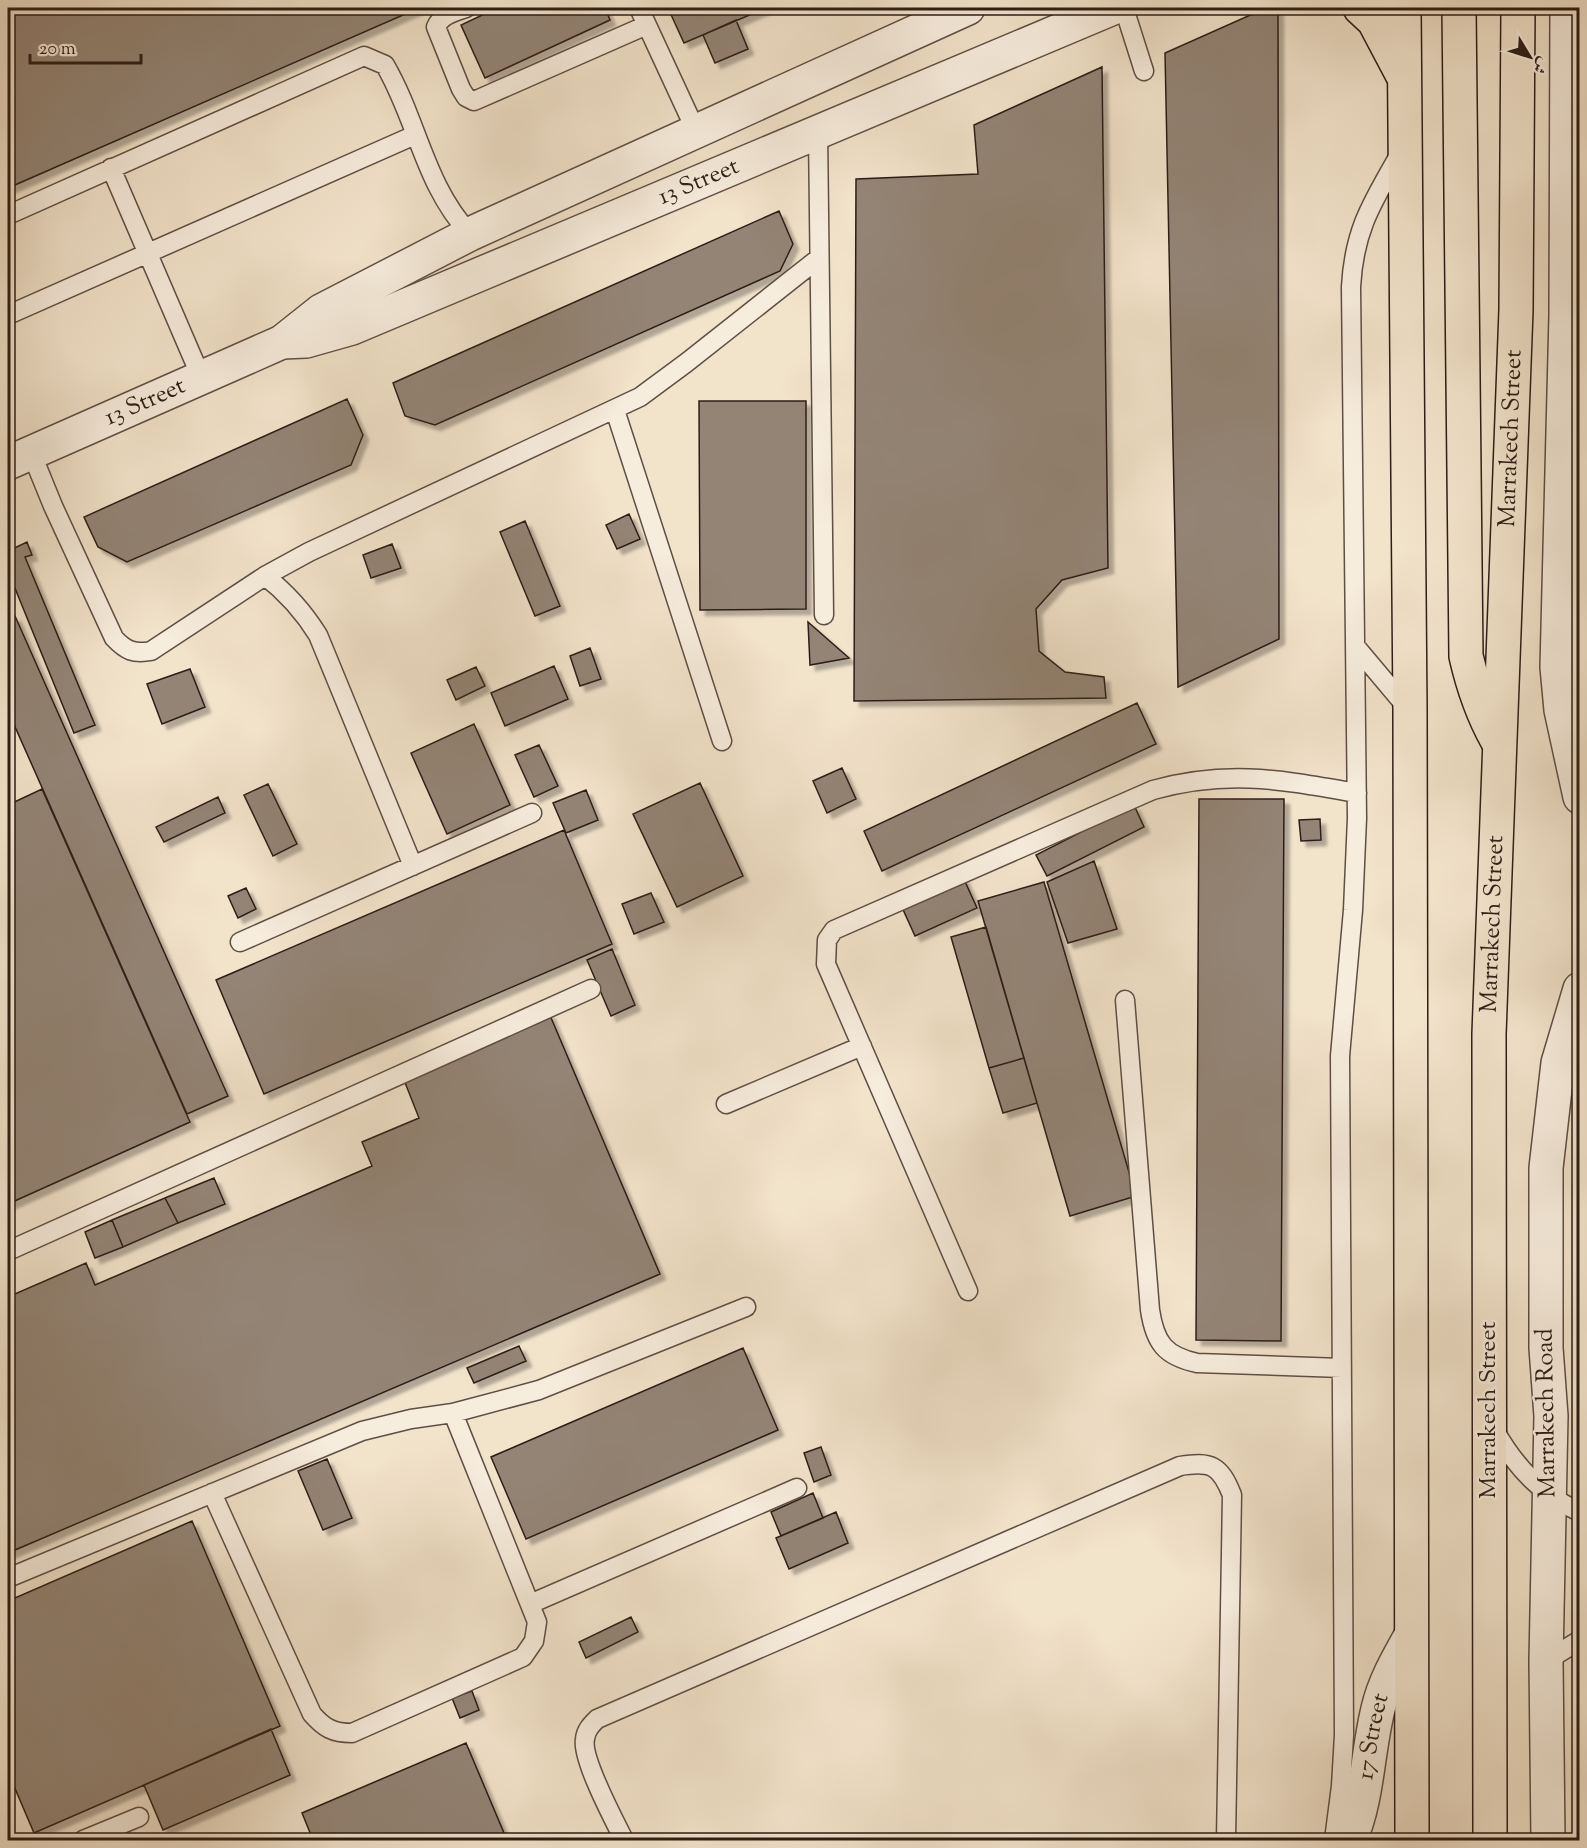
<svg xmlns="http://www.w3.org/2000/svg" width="1587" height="1848" font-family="'Sorts Mill Goudy',Amiri,serif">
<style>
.building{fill:#938475;stroke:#2d1e17;stroke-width:1.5;filter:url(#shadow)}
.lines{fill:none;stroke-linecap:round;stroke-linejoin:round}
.service-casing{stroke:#5e4f44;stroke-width:21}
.minor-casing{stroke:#5e4f44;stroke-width:36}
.tertiary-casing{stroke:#5e4f44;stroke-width:36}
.primary-casing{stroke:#2d1e17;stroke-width:36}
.service{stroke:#f7eddd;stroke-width:18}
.minor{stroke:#f7eddd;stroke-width:33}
.tertiary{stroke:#f7eddd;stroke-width:33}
.primary{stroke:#f2e3cb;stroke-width:33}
.labels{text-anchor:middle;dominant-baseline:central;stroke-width:5;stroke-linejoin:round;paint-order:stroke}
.street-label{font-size:24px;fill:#2d1e17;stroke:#f7eddd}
</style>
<defs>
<filter id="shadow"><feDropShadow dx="5.5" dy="5.5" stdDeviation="1.5" flood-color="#0004"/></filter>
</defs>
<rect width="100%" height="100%" fill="#f2e3cb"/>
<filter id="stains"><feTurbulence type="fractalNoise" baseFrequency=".00333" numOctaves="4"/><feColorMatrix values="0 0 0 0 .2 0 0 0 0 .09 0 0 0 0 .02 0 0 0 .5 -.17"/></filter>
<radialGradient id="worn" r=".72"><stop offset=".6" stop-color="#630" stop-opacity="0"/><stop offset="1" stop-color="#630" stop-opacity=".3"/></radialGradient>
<path class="building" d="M8,8h411l-411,180z
M497,8h108l5,12 -125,58 -24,-53z
M668,8h98l-82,35z
M1266,8h12l1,631 -101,48 -13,-634z
M736,20l12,29 -33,14 -12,-28z
M1102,67l6,501 -46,12 -26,29 3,42 26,21 39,5 2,21 -252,3 2,-522 122,-5 -4,-49z
M779,211l14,33 -13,27 -345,154 -30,-9 -12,-33z
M347,399l16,36 -12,30 -224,97 -29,-15 -14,-30z
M699,401h107v208l-106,1z
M629,514l11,25 -23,10 -11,-24z
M525,521l35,85 -25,10 -35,-84z
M27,542l5,13 -7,2 70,168 -21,8 -66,-162v-20z
M392,544l9,24 -30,10 -8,-23z
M15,616l213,480 -41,18 -179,-403v-91z
M808,622l41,36 -39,7z
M590,648l11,31 -21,7 -10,-30z
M554,666l14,33 -63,27 -14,-33z
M476,667l9,19 -29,14 -9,-20z
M190,669l15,38 -43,17 -15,-40z
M1137,703l19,41 -274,127 -18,-40z
M474,724l36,81 -63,29 -36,-81z
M539,745l19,41 -24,11 -19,-42z
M842,768l14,31 -29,14 -14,-32z
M700,783l43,93 -66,31 -44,-93z
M268,784l29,60 -24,12 -29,-61z
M42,789l148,333 -182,82v-399z
M586,790l12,30 -32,13 -13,-30z
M218,797l7,16 -61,29 -8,-15z
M1199,799h85l-3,542 -85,-1z
M1134,805l10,22 -97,49 -11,-21z
M1320,819l1,21 -20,1 -2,-21z
M564,830l48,114 -348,150 -48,-114z
M1094,861l23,68 -49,14 -21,-61z
M963,877l14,31 -62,28 -14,-31z
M1044,882l92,314 -66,20 -92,-315z
M246,888l10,21 -18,9 -10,-22z
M651,893l13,29 -30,12 -12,-30z
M986,927l38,131 -35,10 -38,-131z
M612,949l23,56 -24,11 -24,-56z
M549,1013l111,261 -652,279v-256l78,-34 9,22 277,-119 -10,-24 57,-24 -17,-43z
M1024,1058l13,45 -34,10 -14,-45z
M214,1178l11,26 -47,19 -13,-25z
M165,1198l13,25 -55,24 -11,-27z
M112,1220l11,27 -28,11 -10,-26z
M519,1346l7,15 -52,22 -7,-15z
M743,1348l35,82 -252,109 -35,-82z
M821,1447l10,28 -17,7 -10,-29z
M327,1459l25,59 -29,12 -25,-59z
M813,1493l10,25 -42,18 -10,-24z
M836,1512l12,31 -59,26 -13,-31z
M192,1521l88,205 -246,107 -26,-61v-171z
M631,1617l7,15 -52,26 -7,-16z
M472,1691l7,19 -19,8 -8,-20z
M271,1729l19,46 -127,55 -19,-45z
M466,1743l41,97h-194l-11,-27z"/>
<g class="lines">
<defs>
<path id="service" d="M466,8c-12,4 -25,7 -30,19l25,62 5,8 8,4 173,-76
M639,8l57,123
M1124,8l20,63
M818,132l6,483
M111,168l90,209
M8,215l356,-159 21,9c33,57 39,119 85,169
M8,315l407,-180
M615,410l107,331
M31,452l22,54 61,132c12,13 20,16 37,13l114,-75 44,-24 331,-155 46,-34 133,-105
M265,576c22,17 38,35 53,59l95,231
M1356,647l53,63
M240,942l292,-129
M1125,1000l25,310c5,33 15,46 47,53l145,5
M726,1104l136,-58
M8,1251l583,-262
M968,1291l-142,-327 1,-24 7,-10 319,-140c76,-21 128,-10 204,3
M1494,1429c20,36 48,67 86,83
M212,1493l100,221c12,14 21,19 40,19l171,-76 11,-16 3,-19 -84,-209
M8,1578l354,-147 49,-12 42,-6 86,-23 207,-83
M530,1604l267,-116
M1546,1661l34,-21
M83,1840l56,-23
M624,1840c-10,-20 -43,-82 -39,-101 1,-9 6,-14 12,-20l583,-253c31,-5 40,-1 52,29l-6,345
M1334,1840l7,-54 3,-51 -4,-679 13,-146 4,-92 -6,-531c3,-58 22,-86 50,-135"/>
<g id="minor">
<path d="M1567,8l-1,307 -9,352 4,43 19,87"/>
<path id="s1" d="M1350,1840c18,-42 17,-86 28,-131 6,-26 19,-49 32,-72"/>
<path d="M1548,1840l-2,-179 5,-245 -5,-68v-180l12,-105 22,-74"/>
</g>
<g id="tertiary">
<path id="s2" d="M282,342l24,-1 46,-13 761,-320"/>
<path id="s3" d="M8,463l274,-121 39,-31 149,-77 498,-226"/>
</g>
<g id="primary">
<path d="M1360,8l14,13 28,53"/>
<path d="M1404,8l6,702 2,1130"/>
<path d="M1459,8l7,648c7,31 16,57 31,84"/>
<path id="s4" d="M1490,1840l-1,-806 27,-724 2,-302"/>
</g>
</defs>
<use href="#service" class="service-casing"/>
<use href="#minor" class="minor-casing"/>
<use href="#tertiary" class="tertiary-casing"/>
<use href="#primary" class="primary-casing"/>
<use href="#service" class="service"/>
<use href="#minor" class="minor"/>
<use href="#tertiary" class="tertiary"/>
<use href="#primary" class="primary"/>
</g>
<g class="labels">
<g class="street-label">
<text stroke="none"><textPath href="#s2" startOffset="448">13 Street</textPath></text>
<text stroke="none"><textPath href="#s3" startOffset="150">13 Street</textPath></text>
<text stroke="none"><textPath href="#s4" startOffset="1402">Marrakech Street</textPath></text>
<text stroke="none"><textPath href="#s4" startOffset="916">Marrakech Street</textPath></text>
<text transform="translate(1489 1410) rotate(-90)">Marrakech Street</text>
<text transform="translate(1547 1413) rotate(-91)">Marrakech Road</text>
<text stroke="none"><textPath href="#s1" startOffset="106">17 Street</textPath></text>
</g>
</g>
<rect width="1587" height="1848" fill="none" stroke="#f2e3cb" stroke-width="30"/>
<rect x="9" y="9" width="1569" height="1830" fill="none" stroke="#2d1e17" stroke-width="3"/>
<rect x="15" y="15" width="1557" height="1818" fill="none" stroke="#2d1e17" stroke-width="1.5"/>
<g transform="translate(1530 57) rotate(128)" stroke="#f7eddd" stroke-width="4.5" paint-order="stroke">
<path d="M0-4.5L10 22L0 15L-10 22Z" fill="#2d1e17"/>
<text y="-9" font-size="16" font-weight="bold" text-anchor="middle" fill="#2d1e17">ش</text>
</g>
<path d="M30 54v9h111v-9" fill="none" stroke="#2d1e17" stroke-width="3"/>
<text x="39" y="54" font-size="18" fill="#2d1e17" stroke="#f7eddd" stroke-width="4.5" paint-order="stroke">20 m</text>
<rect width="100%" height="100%" filter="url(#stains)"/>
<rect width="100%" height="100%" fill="url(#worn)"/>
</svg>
